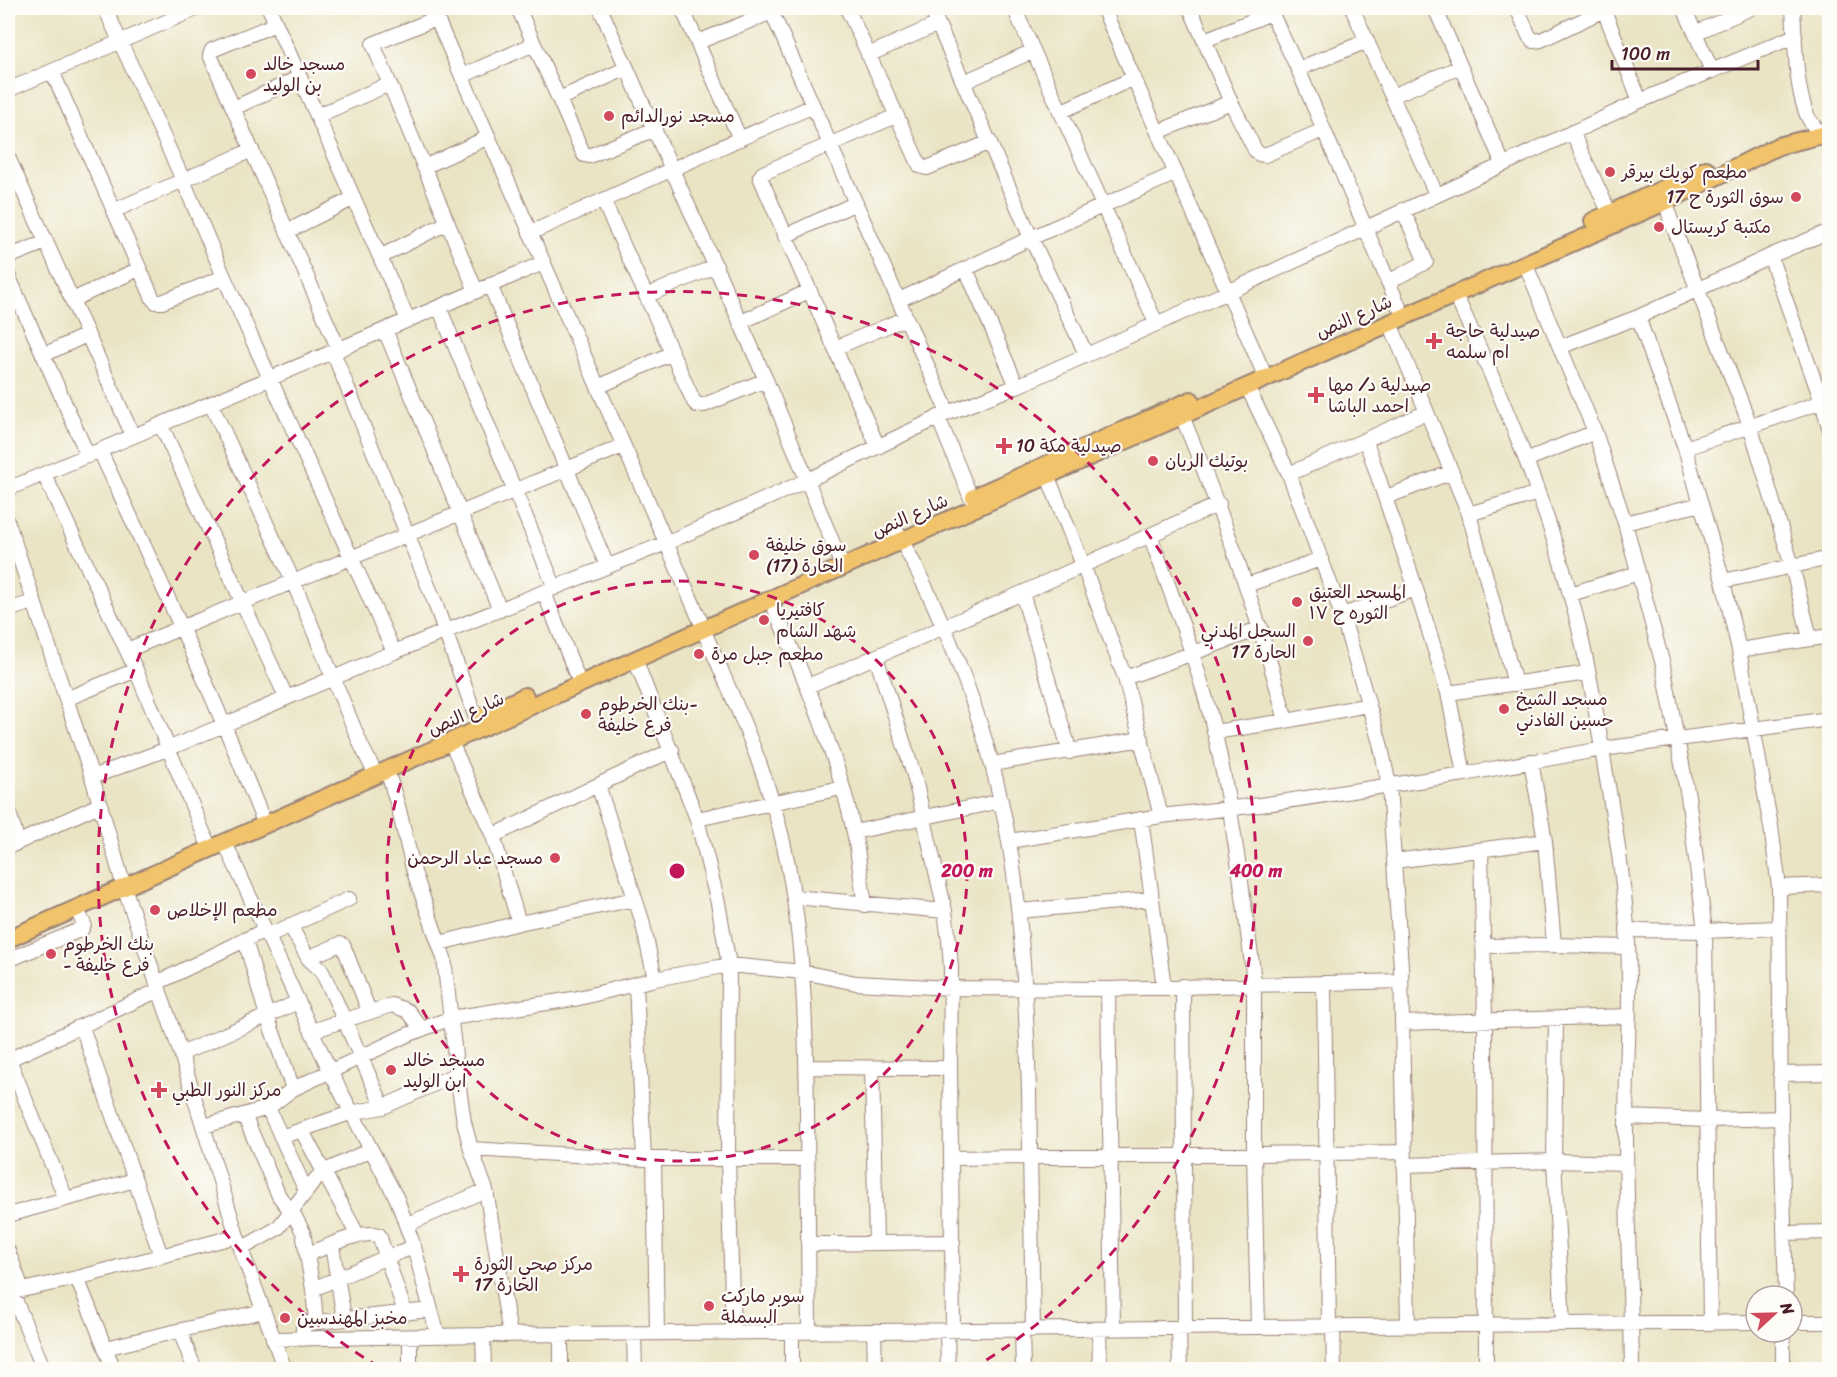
<svg xmlns="http://www.w3.org/2000/svg" width="1837" height="1377" font-family="Sriracha,'Playpen Sans Arabic',sans-serif">
<style>
.lines{fill:none;stroke-linecap:round;stroke-linejoin:round}
.minor-casing{stroke:#9a8278;stroke-width:16}
.major-casing{stroke:#9a8278;stroke-width:20}
.minor{stroke:#fff;stroke-width:14}
.major{stroke:#f1c36a;stroke-width:16}
.ring{fill:none;stroke:#c2185b;stroke-width:3;stroke-dasharray:10 8}
.poi-dot{fill:#d1495b;stroke:#fdfcf7;stroke-width:2}
.labels{text-anchor:middle;dominant-baseline:central;stroke-width:4.5;stroke-linejoin:round;paint-order:stroke}
.poi-label{font-size:18px;fill:#4a1f2b;stroke:#fdfcf7;text-anchor:start}
.street-label{font-size:18px;fill:#4a1f2b;stroke:#fdfcf7}
.centre{fill:#c2185b;stroke:#fdfcf7;stroke-width:3}
.ring-label{font-size:18px;text-anchor:middle;font-weight:bold;fill:#c2185b;stroke:#fdfcf7;stroke-width:4.5;stroke-linejoin:round;paint-order:stroke}
</style>
<rect width="100%" height="100%" fill="#fdfcf7"/>
<filter id="ink" filterUnits="userSpaceOnUse"><feTurbulence type="fractalNoise" baseFrequency=".0167" numOctaves="2"/><feDisplacementMap in="SourceGraphic" scale="12" xChannelSelector="R" yChannelSelector="G"/><feConvolveMatrix kernelMatrix="1 2 1 2 8 2 1 2 1" color-interpolation-filters="sRGB"/></filter>
<filter id="wash" filterUnits="userSpaceOnUse"><feTurbulence type="fractalNoise" baseFrequency=".008" numOctaves="4" result="noise"/><feDisplacementMap in="SourceGraphic" scale="24" xChannelSelector="R" yChannelSelector="G"/><feGaussianBlur stdDeviation="1.35" result="paint"/><feColorMatrix in="noise" values="0 0 0 0 0 0 0 0 0 0 0 0 0 0 0 0 0 1.4 0 .05"/><feComposite in="paint" operator="in"/></filter>
<g filter="url(#wash)">
<rect width="100%" height="100%" fill="#eae4c5"/>
</g>
<g filter="url(#ink)">
<g class="lines">
<defs>
<path id="minor" d="M105,8l78,172 41,97 170,375
M269,8l139,312
M432,8l268,612
M518,8l66,147 5,1 66,-27
M600,8l166,372 73,178
M682,8l58,131
M770,8l178,405
M847,8l73,158 7,2 63,-26
M931,8l100,230 55,116
M1014,8l142,315
M1103,8l159,361
M1190,8l41,94 24,48 4,4 6,1 58,-25
M1269,8l29,61 101,238
M1352,8l84,186
M1435,8l68,156
M1517,8l12,28 5,5 7,-1 63,-30
M1603,8l37,93
M1684,8l28,63
M1793,8c2,30 2,84 16,111 5,10 15,15 21,25
M437,18l-64,26 103,247
M276,24l-64,26 -2,5 129,295
M1695,33l56,-25
M1205,40l66,-27
M698,42l74,-30
M868,55l70,-31
M1298,69l69,-28
M52,71l101,228 3,3h6l62,-25
M462,76l72,-32
M964,82l69,-31
M8,90l190,-82
M1392,96l68,-29
M559,99l68,-31
M234,108l66,-31
M1060,112l74,-34
M317,116l72,-32
M1158,132l73,-30
M1572,132l38,82
M8,157l125,279
M424,167l65,-30
M1665,194l5,24 80,207 42,141 18,72
M603,200l91,202 3,3h7l62,-25
M113,211l139,-61
M288,231l66,-33
M530,233l283,-127
M785,236l71,-33
M1770,256l52,146 8,28
M8,257l38,-15
M380,257l67,-34
M1525,263l70,169 30,91 38,142 25,131 17,135 5,392
M966,269l51,117
M8,275l80,181
M1388,282l38,-20 -23,-52
M490,285l117,281
M1455,294c45,98 87,196 115,300 16,56 26,116 35,174 9,52 18,105 22,159 5,68 -1,136 -1,204 0,80 5,159 6,239
M646,296l70,-30
M72,300l67,-31
M899,300l132,-62 145,-65
M439,307l116,281
M1638,317l47,131 38,133 16,69 32,177 8,60 2,231 5,178
M741,322l68,-31
M1390,323l79,191 46,170
M385,330l115,280
M1560,347l78,-30 132,-61 60,-25
M835,348l71,-30
M333,352l101,248 42,118
M43,355l44,-20
M1247,386l42,88 53,141 38,128 9,42 12,182 7,359
M598,387l74,-34
M211,404l82,177 68,164 15,30
M1182,416c42,100 77,200 104,305
M938,417l33,81
M161,425l125,272
M1366,441l50,148 32,104 16,81
M878,447l-118,-270 3,-4 133,-57
M1685,448l143,-48
M100,451c56,120 112,240 161,364
M1526,460l69,-28
M44,474l92,196 70,169
M1289,474l138,-62
M1048,477l35,88 42,113 36,138
M8,489l535,-226
M1386,497l66,-25
M1469,514l69,-21
M8,523l84,254 32,110 57,167 60,195 44,121
M1625,523l76,-19
M897,532c52,93 94,204 112,310 14,82 17,164 20,248 2,80 3,160 4,240
M1150,535c24,66 49,131 65,199 17,76 27,153 37,230l2,21v169l4,173
M1723,581l107,-23
M1247,585l74,-26
M544,592l32,82
M1022,593l48,159
M1571,594l67,-21
M771,600c32,75 66,152 83,232 5,24 7,49 11,73
M8,610l25,-8
M1342,615l74,-26
M703,629c33,76 68,149 84,231 17,83 19,169 20,253 0,73 1,146 2,219
M127,650l496,-204
M1739,650l91,-14
M876,657l38,118 31,136 4,30 2,27 -1,100 3,262
M635,659l62,160 21,84 11,62 -1,195 5,173
M1125,678l136,-50
M808,686l214,-93 197,-89
M1448,693l140,-20
M66,699l70,-29
M1214,732l72,-11 82,-16
M451,742l42,94 26,87
M1531,761l14,80 9,104
M992,764l150,-25
M387,770l11,36 16,66 30,86 13,116 7,48 7,27 15,41 24,145
M92,777l78,-29 224,-96 272,-109 142,-63 140,-67 69,-27 211,-94 412,-191 155,-65
M8,809l10,34
M697,819l144,-31
M1141,819l23,168
M854,832l147,-31
M493,836l105,-51
M1009,841l152,-25 99,-11 204,-31 138,-25 228,-30
M225,843l106,230 66,126 17,48 24,89
M8,847l93,-43
M1481,850l4,170 1,350
M1395,861l150,-20
M1779,887l51,-2
M794,897l151,14
M1019,911l133,-12
M290,925l18,33 13,12 10,20 52,117
M1627,930l78,1 73,-3
M267,936l82,-37
M245,940l22,76 26,73
M440,943l79,-20 116,-24
M1484,946l70,-1 73,2
M308,958l32,-14 3,1 26,66
M8,960l74,-31 2,-5 -8,-16
M655,979l-13,-59 -44,-135 74,-35
M157,983l108,-53
M1324,984l5,343
M636,985l8,174
M1183,986l2,342
M1108,989l5,340
M1556,1020l-2,141 9,163
M1402,1023l227,-7
M82,1027l53,153
M312,1031l80,-26 16,6 14,18
M181,1054l117,-52
M8,1057l58,142
M8,1060l151,-70
M806,1067l144,1
M872,1068l4,175
M1780,1074l50,-1
M268,1108l38,83
M244,1115l35,81 15,19 9,17 10,57 3,32
M1626,1117l82,3 73,-2
M204,1126l64,-18 25,-19 114,-54 44,-17 128,-20 76,-19 74,-14 74,7 53,11 95,5 157,1 293,-8
M302,1131l56,105
M281,1137l69,-24 33,-6 74,-33
M471,1149l173,10h163
M952,1158l452,-6
M654,1159l3,174
M1404,1165l150,-4 72,2
M8,1215l127,-35 26,76
M406,1225l80,-35
M1784,1233l46,-1
M808,1244l145,-2
M332,1246l12,72
M241,1249l37,-21 37,-48 8,-8 47,-22
M8,1251l14,38
M308,1254c20,-7 49,-24 71,-19l26,77
M77,1278l37,92
M313,1289l74,-32 27,-10
M12,1292l32,78
M8,1293l69,-15 160,-42
M1792,1322h38
M1333,1327l1,43
M1179,1328l1,42
M1099,1329l1,41
M1022,1330l1,40
M180,1331l15,39
M874,1331l1,39
M947,1331l1,39
M1783,1332v38
M561,1334v36
M634,1334l1,36
M483,1335l1,35
M410,1337v33
M273,1339l210,-4 1273,-13
M303,1339v-13l5,-3 122,-13
M105,1348l158,-37
M792,1370v-38"/>
<path id="major" d="M1593,221l113,-52
M974,497l217,-97
M478,718l47,-22
M8,939l1382,-616 275,-121 113,-56 52,-13"/>
</defs>
<use href="#minor" class="minor-casing"/>
<use href="#major" class="major-casing"/>
<use href="#minor" class="minor"/>
<use href="#major" class="major"/>
</g>
</g>
<g class="ring">
<circle cx="677" cy="871" r="290"/>
<path d="M379 1367A579 579 0 1 1 975 1367"/>
</g>
<g class="poi-dot">
<circle cx="251" cy="74" r="6"/>
<circle cx="609" cy="116" r="6"/>
<circle cx="1610" cy="172" r="6"/>
<circle cx="1796" cy="197" r="6"/>
<circle cx="1659" cy="227" r="6"/>
<path d="M1431 332h6v6h6v6h-6v6h-6v-6h-6v-6h6z"/>
<path d="M1313 386h6v6h6v6h-6v6h-6v-6h-6v-6h6z"/>
<path d="M1001 437h6v6h6v6h-6v6h-6v-6h-6v-6h6z"/>
<circle cx="1153" cy="461" r="6"/>
<circle cx="754" cy="555" r="6"/>
<circle cx="1297" cy="602" r="6"/>
<circle cx="764" cy="620" r="6"/>
<circle cx="1308" cy="641" r="6"/>
<circle cx="699" cy="654" r="6"/>
<circle cx="1504" cy="709" r="6"/>
<circle cx="586" cy="714" r="6"/>
<circle cx="555" cy="858" r="6"/>
<circle cx="155" cy="910" r="6"/>
<circle cx="51" cy="954" r="6"/>
<circle cx="391" cy="1070" r="6"/>
<path d="M156 1081h6v6h6v6h-6v6h-6v-6h-6v-6h6z"/>
<path d="M458 1265h6v6h6v6h-6v6h-6v-6h-6v-6h6z"/>
<circle cx="709" cy="1306" r="6"/>
<circle cx="285" cy="1318" r="6"/>
</g>
<g class="labels">
<g class="poi-label">
<text x="263" y="64">مسجد خالد<tspan x="263" dy="21">بن الوليد</tspan></text>
<text x="621" y="116">مسجد نورالدائم</text>
<text x="1622" y="172">مطعم كويك بيرقر</text>
<text x="1784" y="197" text-anchor="end">سوق الثورة ح 17</text>
<text x="1671" y="227">مكتبة كريستال</text>
<text x="1446" y="331">صيدلية حاجة<tspan x="1446" dy="21">ام سلمه</tspan></text>
<text x="1328" y="385">صيدلية د/ مها<tspan x="1328" dy="21">احمد الباشا</tspan></text>
<text x="1016" y="446">صيدلية مكة 10</text>
<text x="1165" y="461">بوتيك الريان</text>
<text x="766" y="545">سوق خليفة<tspan x="766" dy="21">الحارة (17)</tspan></text>
<text x="1309" y="592">المسجد العتيق<tspan x="1309" dy="21">الثوره ح ١٧</tspan></text>
<text x="776" y="610">كافتيريا<tspan x="776" dy="21">شهد الشام</tspan></text>
<text x="1296" y="631" text-anchor="end">السجل المدني<tspan x="1296" dy="21">الحارة 17</tspan></text>
<text x="711" y="654">مطعم جبل مرة</text>
<text x="1516" y="699">مسجد الشيخ<tspan x="1516" dy="21">حسين الفادني</tspan></text>
<text x="598" y="704">بنك الخرطوم-<tspan x="598" dy="21">فرع خليفة</tspan></text>
<text x="543" y="858" text-anchor="end">مسجد عباد الرحمن</text>
<text x="167" y="910">مطعم الإخلاص</text>
<text x="63" y="944">بنك الخرطوم<tspan x="63" dy="21">- فرع خليفة</tspan></text>
<text x="403" y="1060">مسجد خالد<tspan x="403" dy="21">ابن الوليد</tspan></text>
<text x="172" y="1090">مركز النور الطبي</text>
<text x="474" y="1264">مركز صحي الثورة<tspan x="474" dy="21">الحارة 17</tspan></text>
<text x="721" y="1296">سوبر ماركت<tspan x="721" dy="21">البسملة</tspan></text>
<text x="297" y="1318">مخبز المهندسين</text>
</g>
<g class="street-label">
<text transform="translate(1354 317) rotate(-24)">شارع النص</text>
<text transform="translate(910 516) rotate(-24)">شارع النص</text>
<text transform="translate(466 714) rotate(-24)">شارع النص</text>
</g>
</g>
<circle cx="677" cy="871" r="9" class="centre"/>
<g class="ring-label">
<text x="967" y="877">200 m</text>
<text x="1256" y="877">400 m</text>
</g>
<rect width="1837" height="1377" fill="none" stroke="#fdfcf7" stroke-width="30"/>
<g transform="translate(1774 1314) rotate(68)"><circle r="28" fill="#fdfcf7" stroke="#b5a4a5" stroke-width="1.5"/>
<path d="M0-4.5L10 22L0 15L-10 22Z" fill="#d1495b"/>
<text y="-9" font-size="16" font-weight="bold" text-anchor="middle" fill="#4a1f2b">N</text>
</g>
<path d="M1612 60v9h146v-9" fill="none" stroke="#4a1f2b" stroke-width="3"/>
<text x="1621" y="60" font-size="18" fill="#4a1f2b" stroke="#fdfcf7" stroke-width="4.5" paint-order="stroke">100 m</text>
</svg>
